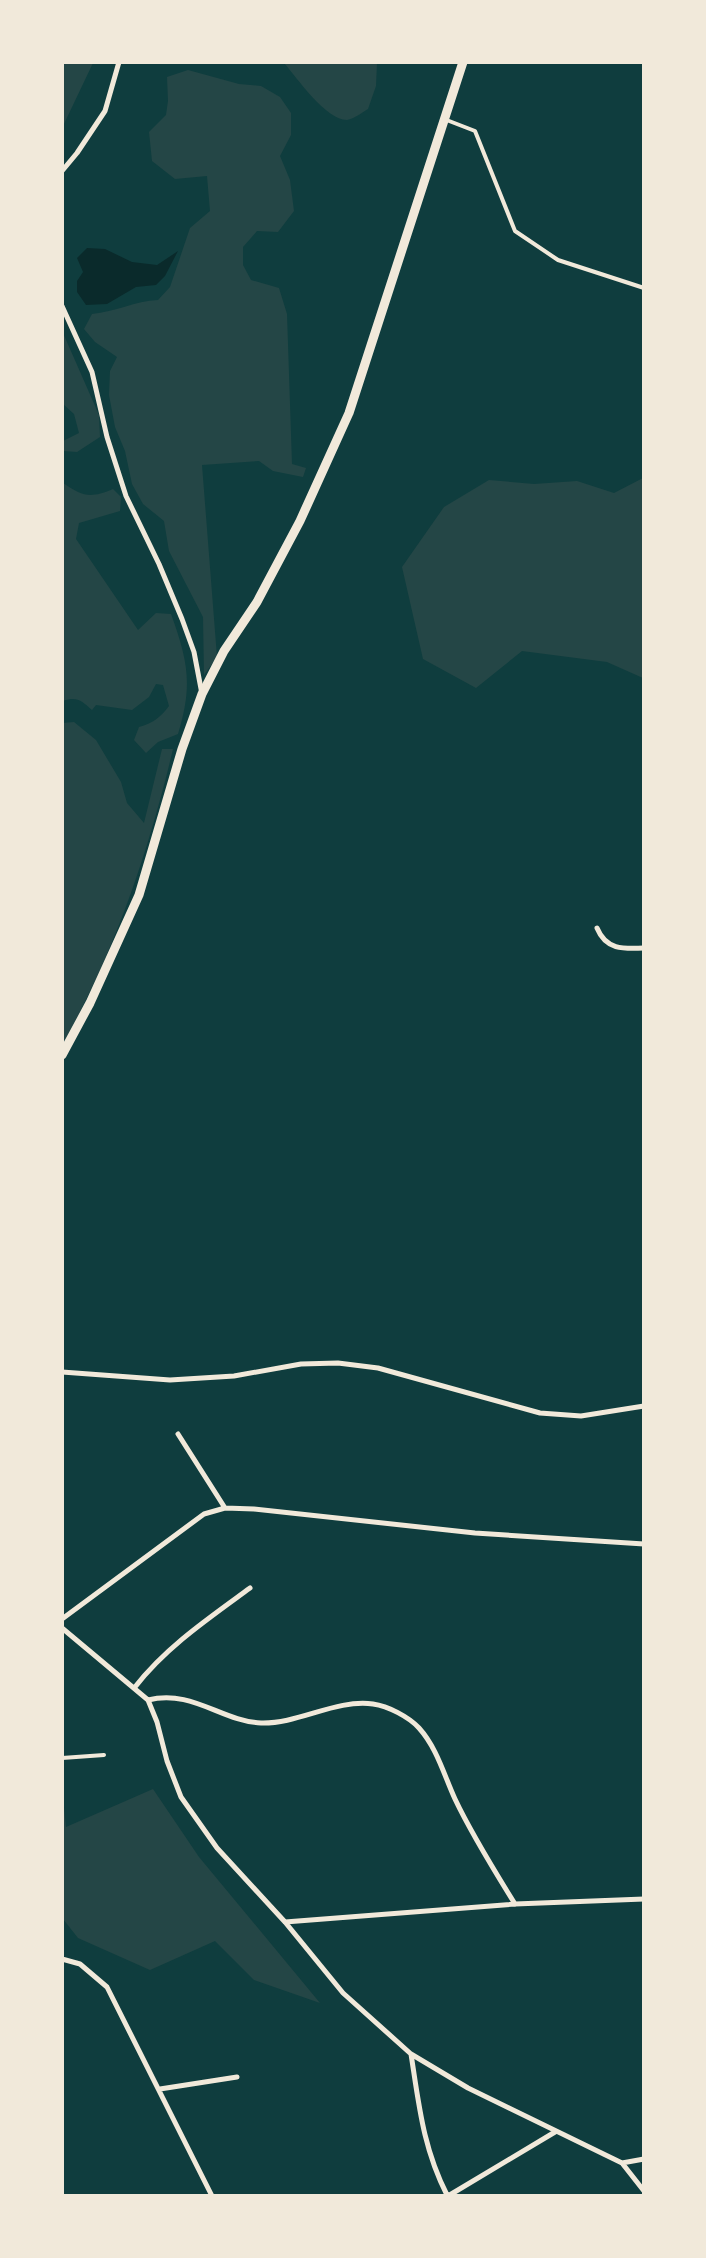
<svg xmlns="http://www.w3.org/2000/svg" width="706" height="2258" font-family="'Source Serif 4',serif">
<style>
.green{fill:#244646}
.water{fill:#0a2a2b}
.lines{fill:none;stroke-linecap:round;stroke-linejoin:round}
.service{stroke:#f1e9da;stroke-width:4}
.minor{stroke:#f1e9da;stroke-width:5}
.tertiary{stroke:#f1e9da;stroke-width:9}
</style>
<rect width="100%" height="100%" fill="#0f3d3e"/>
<path class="green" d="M63,62l30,1 -30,63 -1,-63z
M284,63h93l-1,23 -8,23c-5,3 -14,10 -21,11 -21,0 -50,-42 -63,-57z
M188,70l51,14 22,2 19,11 11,16v22l-11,21 10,24 4,31 -16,21 -21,-1 -14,16v18l8,15 28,8 8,26 5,150 14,4 -3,9 -30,-6 -14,-10 -57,4 15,192 -13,18 -1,-58 -34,-66 -5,-30 -21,-17 -11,-20 -7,-33 -10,-24 -6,-32 1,-24 7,-14 -22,-15 -11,-13 8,-15c23,-2 43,-13 66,-14l12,-13 20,-59 20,-17 -3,-35 -32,3 -23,-18 -3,-29 17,-17 2,-14 -1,-24z
M63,333l36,82 1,22 -23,15 -14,-1v-10l16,-8 -5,-19 -11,-10z
M643,478v200l-36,-16 -85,-11 -46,37 -53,-29 -21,-92 42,-60 45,-27 45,4 43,-3 37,12z
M63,483c20,13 26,16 50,6l8,8 -1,14 -41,12 -3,16 62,91 18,-17 15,1c17,47 22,71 7,120l-20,8 -12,11 -12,-13 5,-13c14,-4 21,-9 30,-21l-6,-21 -7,-1 -7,13 -17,13 -36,-5 -4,5c-10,-9 -15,-14 -29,-9z
M74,722l22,18 25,42 6,21 17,20 18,-74h11c-24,101 -58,203 -110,294l-1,-320z
M153,1789l46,68 121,146 -66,-23 -39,-39 -65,29 -72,-32 -15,-19v-121l3,29z"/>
<path class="water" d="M87,248l18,1 27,13 25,3 21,-14 -13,25 -9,9 -20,2 -29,17 -21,1 -9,-13v-11l6,-9 -6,-14z"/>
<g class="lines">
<path class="service" d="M444,119l31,12 40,100 43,29 86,28
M62,1758l42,-3"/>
<path class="minor" d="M62,171l15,-18 28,-42 14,-49
M62,306l30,66 15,65 19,59 33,68 23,55 12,33 8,42
M597,928c9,22 26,21 47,20
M62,1372l108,8 64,-4 67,-12 37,-1 40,5 162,45 41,3 63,-10
M178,1434l47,74
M62,1619l142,-105 21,-6 29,1 221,24 169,11
M62,1628l86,72 9,22 10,39 14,36 36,51 68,74 58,71 68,61 57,34 154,75 22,28
M135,1687c31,-40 74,-69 115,-99
M148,1700c44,-11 73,21 113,23 38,1 74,-24 112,-19 15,2 36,13 46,24 18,20 25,47 36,71 17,36 39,71 60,105
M285,1922l230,-18 129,-5
M62,1959l18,5 27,23 105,209
M411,2054c8,51 12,94 36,141
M160,2089l77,-12
M622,2163l22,-4
M448,2196l107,-64"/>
<path class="tertiary" d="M62,1055l28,-52 49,-108 43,-146 20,-55 22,-43 33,-49 43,-81 49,-108 114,-351"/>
</g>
<rect width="706" height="2258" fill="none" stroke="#f1e9da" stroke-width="128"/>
</svg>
